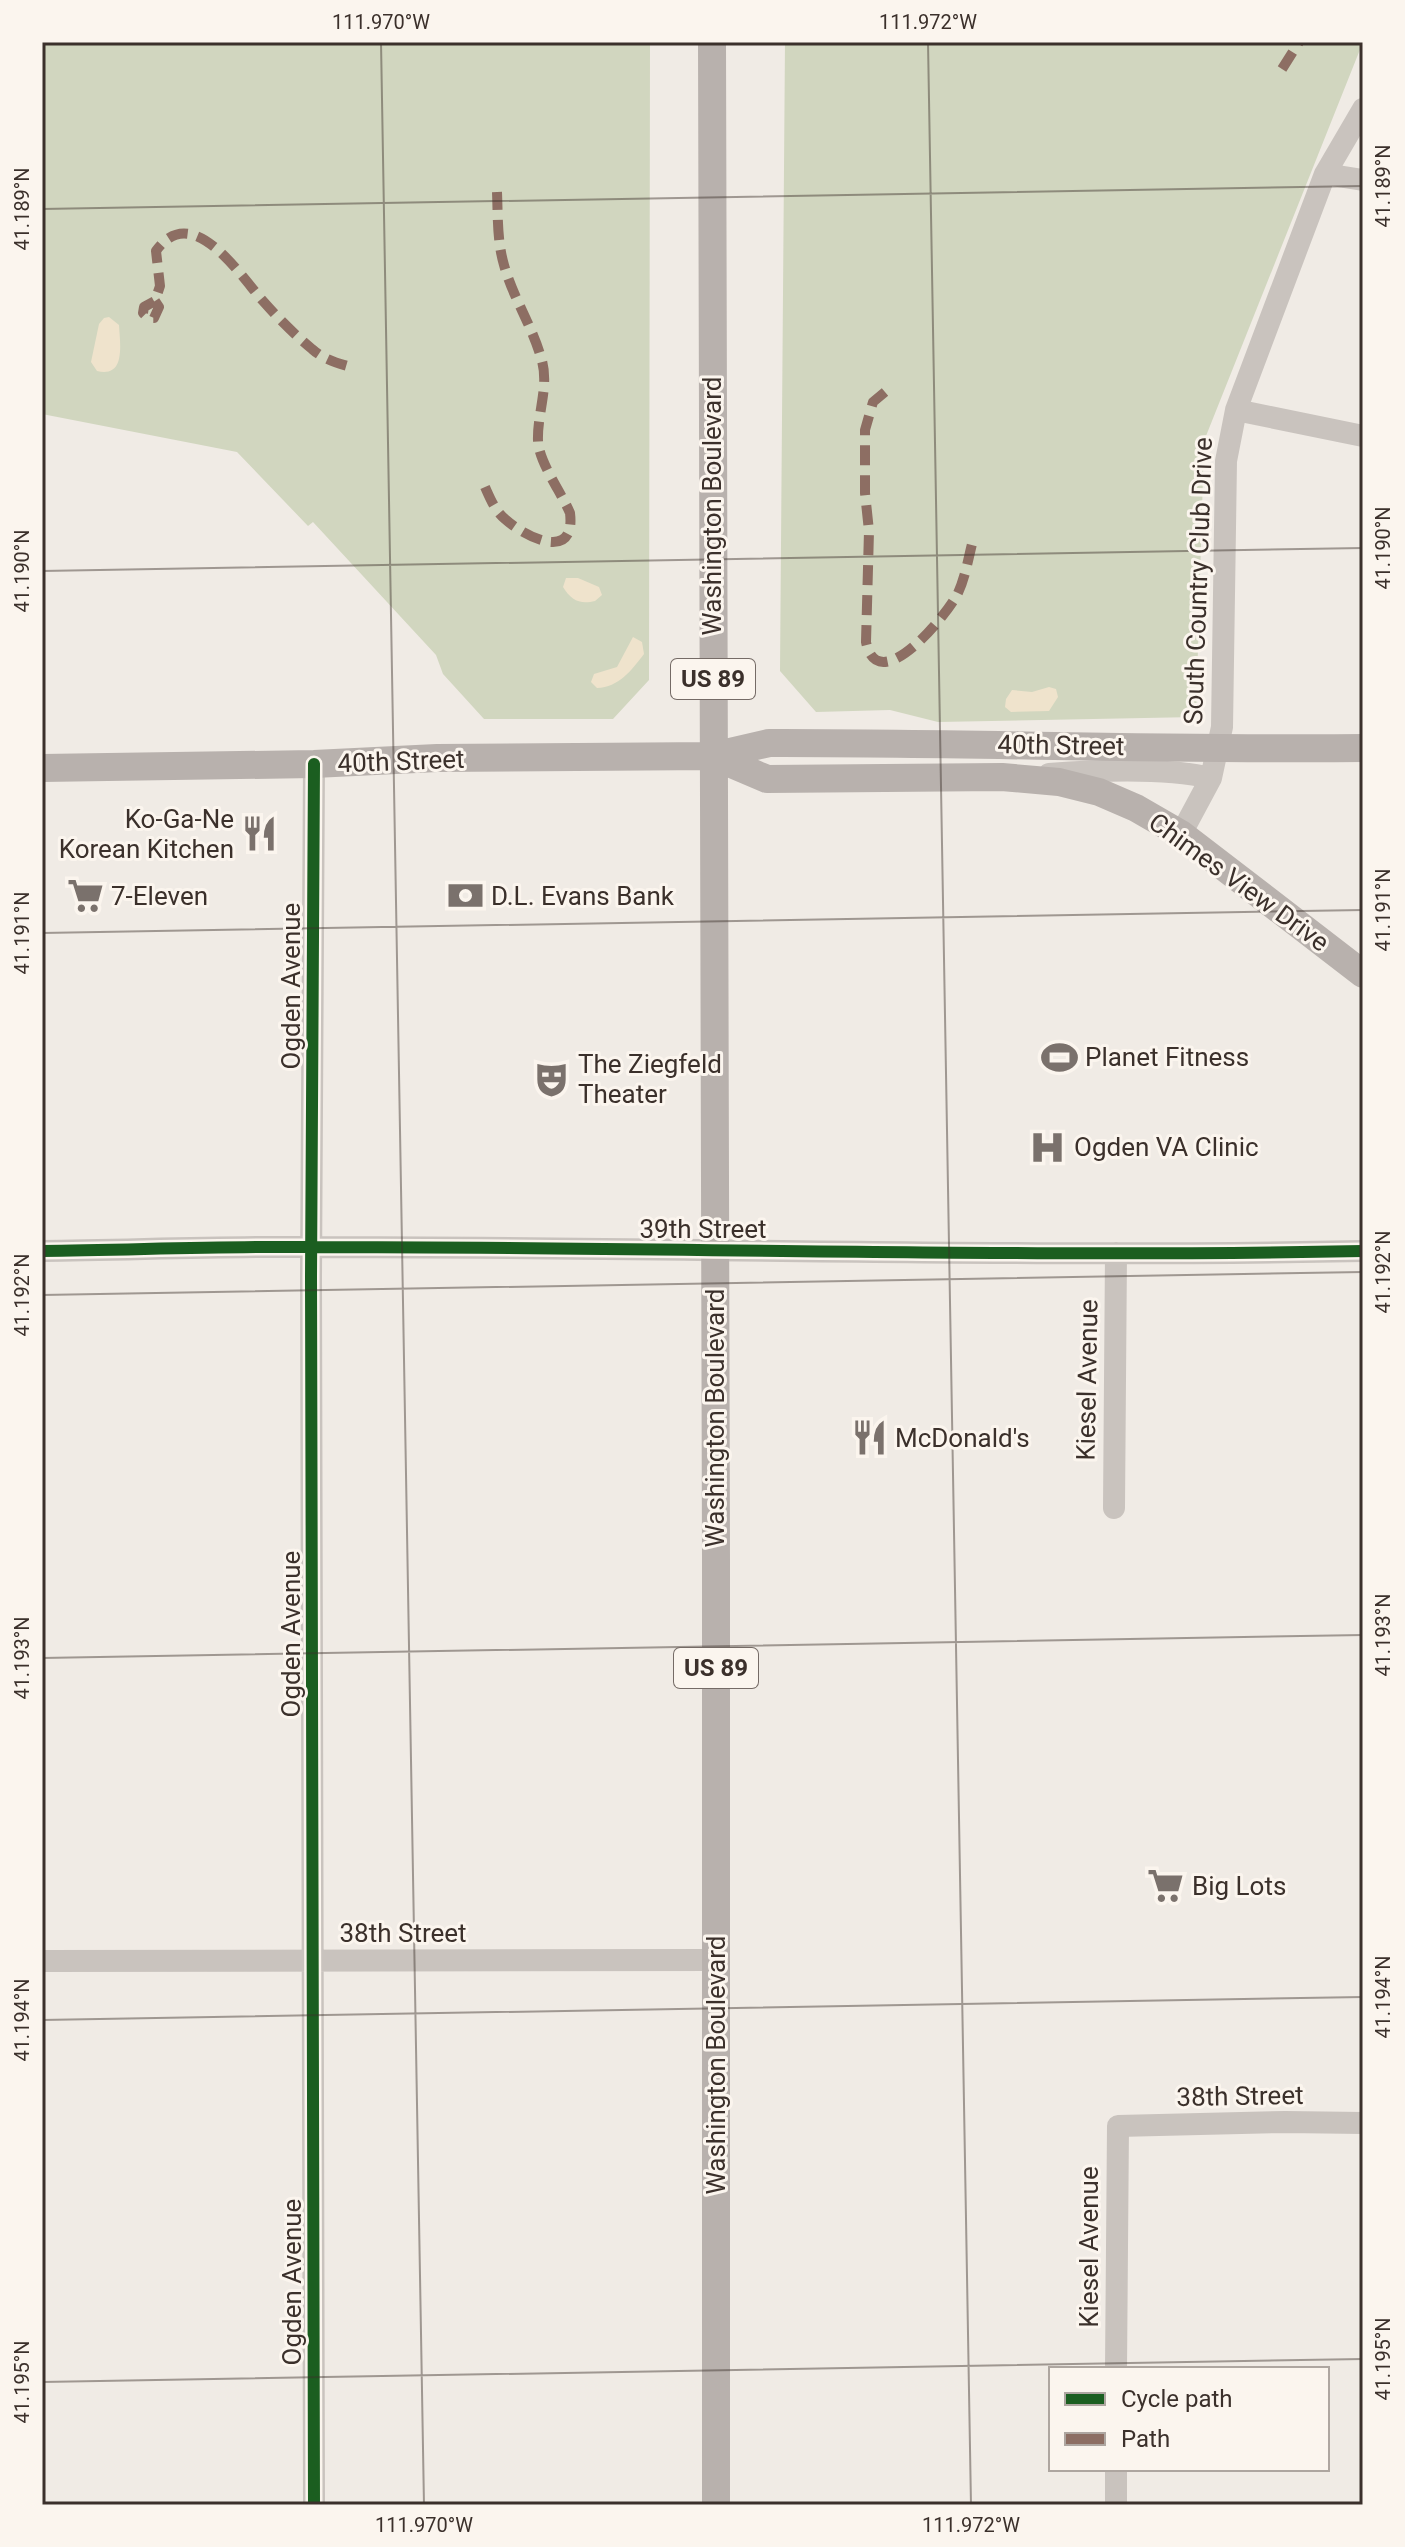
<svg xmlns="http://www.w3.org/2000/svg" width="1405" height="2547" font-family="Roboto,sans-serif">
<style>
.green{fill:#d1d6bf}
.sand{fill:#efe3cc}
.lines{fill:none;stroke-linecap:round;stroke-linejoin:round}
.minor{stroke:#c9c3be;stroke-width:22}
.major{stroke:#b8b1ad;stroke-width:28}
.quiet{stroke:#8d6e63;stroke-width:10;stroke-dasharray:20 10;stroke-linecap:butt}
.cycleway-casing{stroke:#fbf5ee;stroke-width:17}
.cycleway{stroke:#1b5e20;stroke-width:12}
.ticks{fill:none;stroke:#3b302b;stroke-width:2;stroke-opacity:0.45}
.labels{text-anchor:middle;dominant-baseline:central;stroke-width:6;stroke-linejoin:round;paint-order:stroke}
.shield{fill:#fbf5ee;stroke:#756b66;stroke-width:2}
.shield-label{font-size:24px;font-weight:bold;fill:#3b302b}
.street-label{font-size:26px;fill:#3b302b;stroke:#fbf5ee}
.poi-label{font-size:26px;fill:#3b302b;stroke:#fbf5ee;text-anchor:start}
.neatline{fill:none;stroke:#3b302b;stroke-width:3}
.ticks-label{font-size:20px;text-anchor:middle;fill:#3b302b}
</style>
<rect width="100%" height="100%" fill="#f0ebe5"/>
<path class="green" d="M42,42h608l-1,638 -36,39h-129l-41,-45 -7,-19 -123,-133 -5,4 -71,-74 -195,-38z
M785,42h578l-159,399 -8,276 -258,5 -48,-12 -74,2 -36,-41z"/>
<path class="sand" d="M109,317l10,8c1,19 7,53 -22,46l-6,-9 8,-38 5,-6z
M566,578h12l21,9 3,8 -7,6c-15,4 -24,-1 -32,-14z
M633,637l9,5 2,12c-13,17 -25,33 -47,34l-6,-6 3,-8 23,-7z
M1049,687l7,2 2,8 -9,14 -38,1 -6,-5 1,-8 6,-9 20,2z"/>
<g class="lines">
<path class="minor" d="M1325,174l38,6
M1236,410l127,26
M314,764l-3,513 3,1228
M1049,774c49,-4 114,-7 162,4
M1181,834l30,-56 11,-51 4,-266 10,-51 89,-236 38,-65
M42,1251c91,-1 181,-5 272,-4 350,0 699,11 1049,4
M1114,1508l2,-255
M42,1961l674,-1
M1116,2369l2,-243 167,-4 78,1
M1116,2505v-36"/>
<path class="major" d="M712,42l4,1517v946
M713,756l54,23 235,-2 57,5 40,10 37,16 45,26 182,140
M42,768l272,-4 123,-6 276,-2 56,-13h14c194,0 387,7 580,5"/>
<path class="quiet" d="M1282,69l17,-27
M155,301l4,6 -5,11h-6l-5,-5 1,-6 11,-6 5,-15 -4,-35c36,-51 83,23 107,50 15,17 32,34 49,48 11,10 25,14 39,18
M885,392l-12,10 -8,28v63l4,38 -3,111c12,58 81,-27 92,-49 7,-15 10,-33 14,-49
M485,487c5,11 10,24 20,32 20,18 71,44 65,-6 -9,-21 -31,-51 -32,-72 -1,-27 11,-54 4,-80 -9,-34 -29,-63 -38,-96 -7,-24 -6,-49 -7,-73"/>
<defs>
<path id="cycleway" d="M314,764l-3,513 3,1228
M42,1251c91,-1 181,-5 272,-4 350,0 699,11 1049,4"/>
</defs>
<use href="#cycleway" class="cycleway-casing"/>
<use href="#cycleway" class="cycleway"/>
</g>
<path class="ticks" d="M381,42l43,2463M928,42l43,2463M42,209l1321,-23M42,571l1321,-23M42,933l1321,-23M42,1295l1321,-23M42,1658l1321,-23M42,2020l1321,-23M42,2382l1321,-23"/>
<defs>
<symbol id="restaurant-bare" viewBox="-9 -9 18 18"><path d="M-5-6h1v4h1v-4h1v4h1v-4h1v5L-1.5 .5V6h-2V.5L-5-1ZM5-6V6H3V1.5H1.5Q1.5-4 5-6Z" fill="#7a716c" stroke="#fbf5ee" stroke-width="2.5" paint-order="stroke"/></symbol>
<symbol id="supermarket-bare" viewBox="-9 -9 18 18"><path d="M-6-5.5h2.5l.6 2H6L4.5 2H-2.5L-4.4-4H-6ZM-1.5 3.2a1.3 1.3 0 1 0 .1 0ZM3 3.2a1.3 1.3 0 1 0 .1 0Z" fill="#7a716c" stroke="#fbf5ee" stroke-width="2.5" paint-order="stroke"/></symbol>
<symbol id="bank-bare" viewBox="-9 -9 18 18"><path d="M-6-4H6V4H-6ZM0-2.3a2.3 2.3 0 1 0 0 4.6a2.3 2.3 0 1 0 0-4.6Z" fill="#7a716c" stroke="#fbf5ee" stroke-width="2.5" paint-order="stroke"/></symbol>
<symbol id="stadium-bare" viewBox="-9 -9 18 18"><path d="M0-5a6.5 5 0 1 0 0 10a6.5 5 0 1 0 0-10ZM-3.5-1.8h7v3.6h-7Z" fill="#7a716c" stroke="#fbf5ee" stroke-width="2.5" paint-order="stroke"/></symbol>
<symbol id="theatre-bare" viewBox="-9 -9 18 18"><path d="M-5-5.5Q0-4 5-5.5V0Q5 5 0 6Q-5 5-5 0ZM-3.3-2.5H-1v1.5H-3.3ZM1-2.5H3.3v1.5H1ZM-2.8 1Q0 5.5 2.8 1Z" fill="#7a716c" stroke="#fbf5ee" stroke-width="2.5" paint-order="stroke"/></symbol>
<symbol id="hospital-bare" viewBox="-9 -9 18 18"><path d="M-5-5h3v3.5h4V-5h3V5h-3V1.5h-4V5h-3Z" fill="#7a716c" stroke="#fbf5ee" stroke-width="2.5" paint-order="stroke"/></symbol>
</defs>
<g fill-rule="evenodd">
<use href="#restaurant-bare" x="234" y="808" width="51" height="51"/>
<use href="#supermarket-bare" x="60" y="870" width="51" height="51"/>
<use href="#bank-bare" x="440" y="870" width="51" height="51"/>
<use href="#stadium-bare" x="1034" y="1032" width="51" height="51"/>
<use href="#theatre-bare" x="526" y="1054" width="51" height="51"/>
<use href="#hospital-bare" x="1022" y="1122" width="51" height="51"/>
<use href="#restaurant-bare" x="844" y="1412" width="51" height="51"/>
<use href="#supermarket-bare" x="1140" y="1860" width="51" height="51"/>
</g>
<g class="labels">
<g class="shield">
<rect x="671" y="659" width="84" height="40" rx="6"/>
<rect x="674" y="1648" width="84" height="40" rx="6"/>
</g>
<g class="shield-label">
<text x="713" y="679">US 89</text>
<text x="716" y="1668">US 89</text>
</g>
<g class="street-label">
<text transform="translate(712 506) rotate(-90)">Washington Boulevard</text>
<text transform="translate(1198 581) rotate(-88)">South Country Club Drive</text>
<text transform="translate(1061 745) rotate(1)">40th Street</text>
<text transform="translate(401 761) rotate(-2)">40th Street</text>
<text transform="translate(1239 882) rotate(36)">Chimes View Drive</text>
<text transform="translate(291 986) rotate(-90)">Ogden Avenue</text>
<text x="703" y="1229">39th Street</text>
<text transform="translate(1087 1380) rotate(-89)">Kiesel Avenue</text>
<text transform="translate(715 1418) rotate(-90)">Washington Boulevard</text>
<text transform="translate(291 1634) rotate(-90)">Ogden Avenue</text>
<text x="403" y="1933">38th Street</text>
<text transform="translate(716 2065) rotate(-90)">Washington Boulevard</text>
<text transform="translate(1240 2096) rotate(-1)">38th Street</text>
<text transform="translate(1089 2247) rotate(-90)">Kiesel Avenue</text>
<text transform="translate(292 2282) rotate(-90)">Ogden Avenue</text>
</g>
<g class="poi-label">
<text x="234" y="819" text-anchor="end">Ko-Ga-Ne<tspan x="234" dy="30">Korean Kitchen</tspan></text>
<text x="111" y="896">7-Eleven</text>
<text x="491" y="896">D.L. Evans Bank</text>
<text x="1085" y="1057">Planet Fitness</text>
<text x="578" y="1064">The Ziegfeld<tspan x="578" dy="30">Theater</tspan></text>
<text x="1074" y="1147">Ogden VA Clinic</text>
<text x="895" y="1438">McDonald's</text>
<text x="1192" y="1886">Big Lots</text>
</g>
</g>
<rect width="1405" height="2547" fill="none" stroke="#fbf5ee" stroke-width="88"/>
<rect x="1049" y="2367" width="280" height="104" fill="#fbf5ee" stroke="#aea6a0" stroke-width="2"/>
<rect x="1065" y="2393" width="40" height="12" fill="#1b5e20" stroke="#aea6a0" stroke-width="2"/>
<text x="1121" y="2407" font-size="24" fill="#3b302b">Cycle path</text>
<rect x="1065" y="2433" width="40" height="12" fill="#8d6e63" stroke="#aea6a0" stroke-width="2"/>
<text x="1121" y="2447" font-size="24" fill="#3b302b">Path</text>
<rect x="44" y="44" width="1317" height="2459" class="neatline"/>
<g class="ticks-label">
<text x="381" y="29">111.970°W</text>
<text x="928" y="29">111.972°W</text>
<text transform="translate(1383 186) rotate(-90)" y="7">41.189°N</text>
<text transform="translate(22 209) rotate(-90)" y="7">41.189°N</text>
<text transform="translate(1383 548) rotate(-90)" y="7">41.190°N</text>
<text transform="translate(22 571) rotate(-90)" y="7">41.190°N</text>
<text transform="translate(1383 910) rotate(-90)" y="7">41.191°N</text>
<text transform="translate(22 933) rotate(-90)" y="7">41.191°N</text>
<text transform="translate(1383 1272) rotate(-90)" y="7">41.192°N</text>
<text transform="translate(22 1295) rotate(-90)" y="7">41.192°N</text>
<text transform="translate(1383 1635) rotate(-90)" y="7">41.193°N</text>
<text transform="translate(22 1658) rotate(-90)" y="7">41.193°N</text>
<text transform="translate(1383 1997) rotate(-90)" y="7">41.194°N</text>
<text transform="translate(22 2020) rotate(-90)" y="7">41.194°N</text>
<text transform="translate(1383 2359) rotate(-90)" y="7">41.195°N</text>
<text transform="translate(22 2382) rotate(-90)" y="7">41.195°N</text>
<text x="424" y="2532">111.970°W</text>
<text x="971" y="2532">111.972°W</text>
</g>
</svg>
